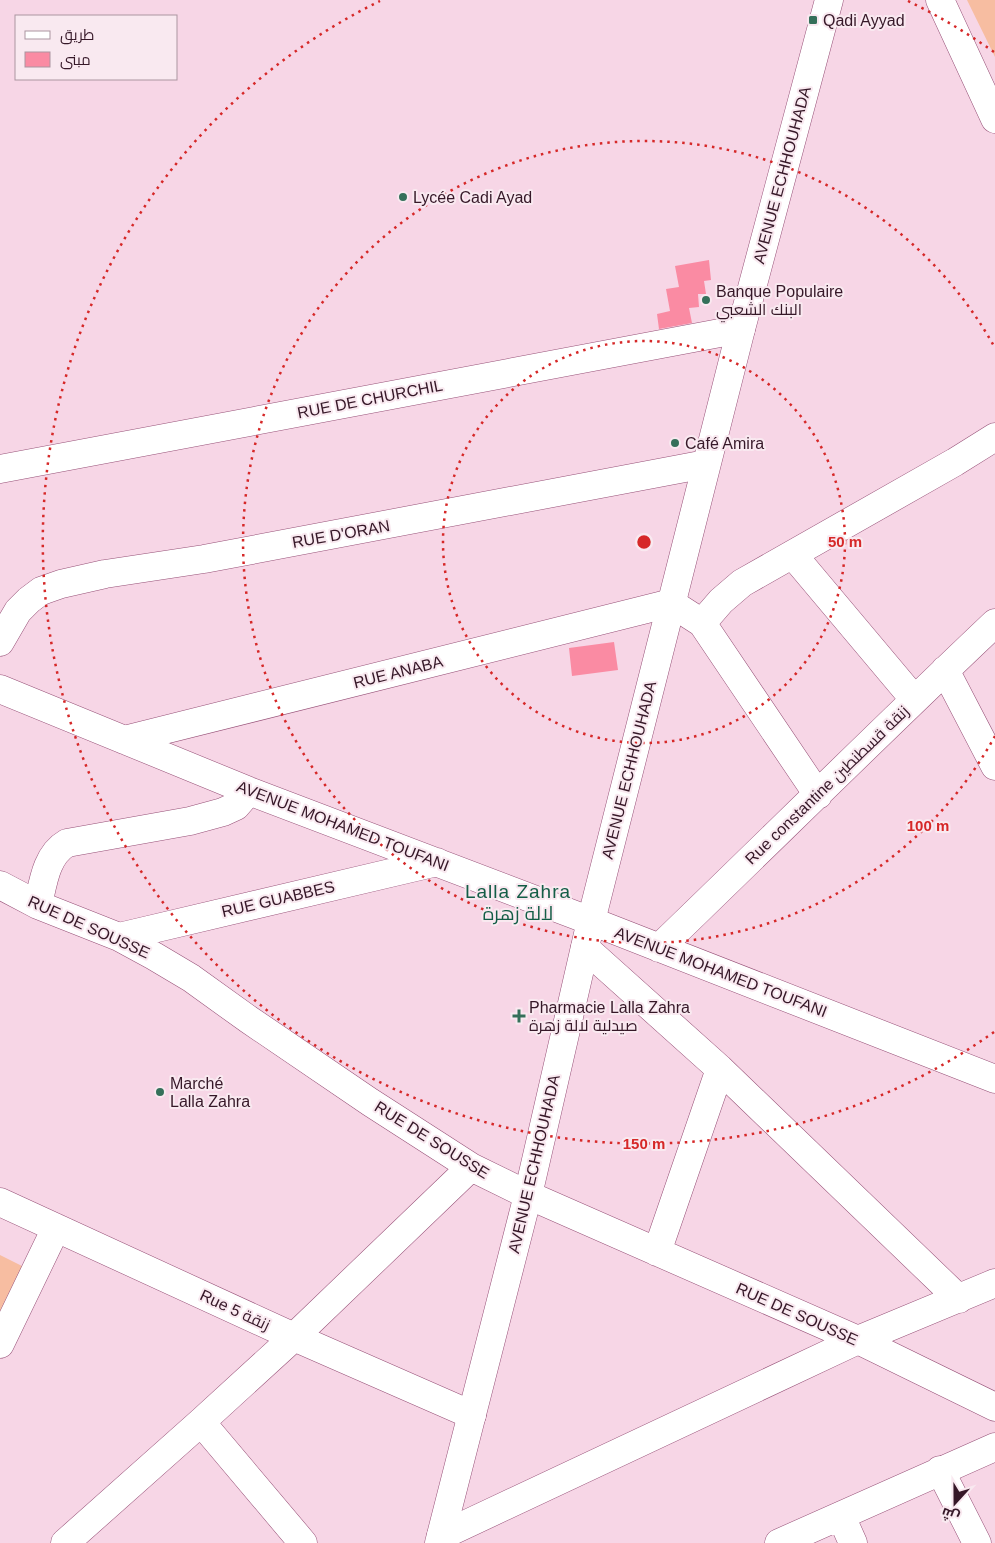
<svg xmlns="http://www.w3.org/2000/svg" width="995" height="1543" font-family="Arial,Cairo,sans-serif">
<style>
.green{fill:#f7bda1}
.building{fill:#fa8ba3}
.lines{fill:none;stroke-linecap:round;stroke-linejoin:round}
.minor-casing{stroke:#965077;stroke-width:29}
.tertiary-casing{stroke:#965077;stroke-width:29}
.minor{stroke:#fff;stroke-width:28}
.tertiary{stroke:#fff;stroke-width:28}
.ring{fill:none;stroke:#d62828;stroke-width:2.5;stroke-dasharray:2.5 5}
.poi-dot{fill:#35705a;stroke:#f9e9f0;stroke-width:2}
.labels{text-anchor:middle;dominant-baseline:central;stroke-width:4;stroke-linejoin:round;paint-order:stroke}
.poi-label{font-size:16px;fill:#361828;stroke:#f9e9f0;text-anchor:start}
.street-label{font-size:16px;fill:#361828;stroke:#f9e9f0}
.quarter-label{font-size:19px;letter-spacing:1px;fill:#135d46;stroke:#f9e9f0}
.centre{fill:#d62828;stroke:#f9e9f0;stroke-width:2.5}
.ring-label{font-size:15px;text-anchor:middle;font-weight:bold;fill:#d62828;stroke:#f9e9f0;stroke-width:4;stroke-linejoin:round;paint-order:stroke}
</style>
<rect width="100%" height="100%" fill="#f7d6e6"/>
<path class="green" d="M967,0h28v57z
M0,1255l26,13 -26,52z"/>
<path class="building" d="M709,260l2,20 -7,1 2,13h-8l1,13 -10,1 3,15 -33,6 -2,-15 13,-3 -4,-22 13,-2 -4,-21z
M614,642l4,28 -46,6 -3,-28z"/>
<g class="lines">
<defs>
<path id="minor" d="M940,0l55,119
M0,469l741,-140
M793,555l121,144
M702,623l19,-22 21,-18 213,-121 40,-25
M0,642l18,-31 11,-11 12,-9 20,-7 44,-10 99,-15 502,-95
M945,670l50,96
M0,689l249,102 342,130 404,158
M124,740l547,-137 31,20 116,172
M0,885l38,20 81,32 35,19 37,22 57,41 122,83 101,65 57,28 330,145 137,67
M38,905c5,-22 8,-50 29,-62l123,-22 33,-9 13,-6 13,-15
M119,937l318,-75
M585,948l135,121 239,230
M659,948c112,-108 223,-218 336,-325
M0,1202l294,135 178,78
M657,1252l63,-183
M0,1344l56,-116
M201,1422l102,121
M940,1470l37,73
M841,1516l12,27
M441,1536l417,-196 137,-57
M65,1543l136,-121 93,-85 177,-170
M779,1543l216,-96"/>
<path id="tertiary" d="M439,1543l89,-348 63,-274 150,-592 88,-329"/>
</defs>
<use href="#minor" class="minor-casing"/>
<use href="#tertiary" class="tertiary-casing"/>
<use href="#minor" class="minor"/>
<use href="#tertiary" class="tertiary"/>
</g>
<g class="ring">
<circle cx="644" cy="542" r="201"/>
<path d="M995 736A401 401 0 1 1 995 348"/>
<path d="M994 1032A602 602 0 1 1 380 1M908 1A602 602 0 0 1 994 52"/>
</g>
<g class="poi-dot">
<rect x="808" y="15" width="10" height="10" rx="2.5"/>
<circle cx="403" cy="197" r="5"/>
<circle cx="706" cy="300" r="5"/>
<circle cx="675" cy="443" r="5"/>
<path d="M516.5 1008.5h5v5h5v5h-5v5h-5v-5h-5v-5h5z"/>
<circle cx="160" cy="1092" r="5"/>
</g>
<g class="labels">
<g class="poi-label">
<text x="823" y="20">Qadi Ayyad</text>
<text x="413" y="197">Lycée Cadi Ayad</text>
<text x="716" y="291">Banque Populaire<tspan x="716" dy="18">البنك الشعبي</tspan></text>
<text x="685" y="443">Café Amira</text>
<text x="529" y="1007">Pharmacie Lalla Zahra<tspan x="529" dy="18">صيدلية لالة زهرة</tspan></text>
<text x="170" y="1083">Marché<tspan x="170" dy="18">Lalla Zahra</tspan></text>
</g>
<g class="street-label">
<text transform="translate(782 175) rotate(-75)">AVENUE ECHHOUHADA</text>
<text transform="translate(370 399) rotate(-11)">RUE DE CHURCHIL</text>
<text transform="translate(341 534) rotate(-10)">RUE D'ORAN</text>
<text transform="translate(398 672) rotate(-14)">RUE ANABA</text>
<text transform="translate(629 770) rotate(-76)">AVENUE ECHHOUHADA</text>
<text transform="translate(827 785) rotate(-44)">Rue constantine زنقة قسطنطين</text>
<text transform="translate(343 826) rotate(21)">AVENUE MOHAMED TOUFANI</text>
<text transform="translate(278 899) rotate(-13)">RUE GUABBES</text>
<text transform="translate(89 927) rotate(24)">RUE DE SOUSSE</text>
<text transform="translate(721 972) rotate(21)">AVENUE MOHAMED TOUFANI</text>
<text transform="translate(432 1140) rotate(32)">RUE DE SOUSSE</text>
<text transform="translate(534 1164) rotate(-77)">AVENUE ECHHOUHADA</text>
<text transform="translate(235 1310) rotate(25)">Rue 5 زنقة</text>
<text transform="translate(797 1314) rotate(24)">RUE DE SOUSSE</text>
</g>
<g class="quarter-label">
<text x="518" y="891">Lalla Zahra<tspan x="518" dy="22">لالة زهرة</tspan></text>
</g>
</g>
<circle cx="644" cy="542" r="8" class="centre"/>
<g class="ring-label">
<text x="845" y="547">50 m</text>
<text x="928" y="831">100 m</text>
<text x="644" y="1149">150 m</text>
</g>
<rect x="15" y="15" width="162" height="65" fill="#f9e9f0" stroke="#ab95a0"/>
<rect x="25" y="31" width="25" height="8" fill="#ffffff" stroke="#ab95a0"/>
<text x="60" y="40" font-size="15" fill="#361828">طريق</text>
<rect x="25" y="52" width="25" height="15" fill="#fa8ba3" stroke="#ab95a0"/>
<text x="60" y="65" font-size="15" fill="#361828">مبنى</text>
<g transform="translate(955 1503) rotate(201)" stroke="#f9e9f0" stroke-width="4" paint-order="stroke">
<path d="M0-4L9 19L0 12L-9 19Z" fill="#361828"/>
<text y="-8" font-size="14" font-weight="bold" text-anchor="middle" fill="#361828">ش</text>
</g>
</svg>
